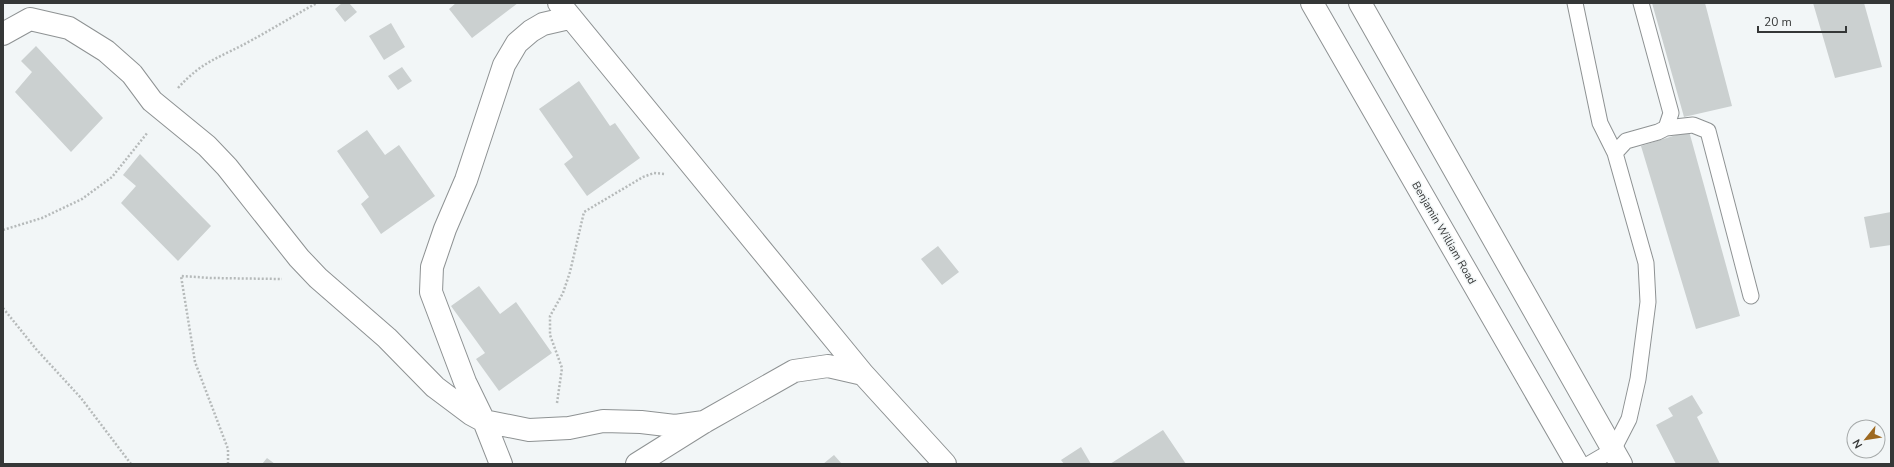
<svg xmlns="http://www.w3.org/2000/svg" width="1894" height="467" font-family="'Nunito Sans',sans-serif">
<style>
.building{fill:#cbd0d0}
.lines{fill:none;stroke-linecap:round;stroke-linejoin:round}
.lane-casing{stroke:#8e9293;stroke-width:17}
.street-casing{stroke:#8e9293;stroke-width:24}
.secondary-casing{stroke:#8e9293;stroke-width:24}
.path{stroke:#b6baba;stroke-width:2.5;stroke-dasharray:2 2;stroke-linecap:butt}
.lane{stroke:#fff;stroke-width:15}
.street{stroke:#fff;stroke-width:22}
.secondary{stroke:#fff;stroke-width:22}
.labels{text-anchor:middle;dominant-baseline:central;stroke-width:3;stroke-linejoin:round;paint-order:stroke}
.street-label{font-size:11px;fill:#353737;stroke:#f2f6f7}
</style>
<rect width="100%" height="100%" fill="#f2f6f7"/>
<path class="building" d="M342,3h7l8,9 -12,10 -10,-13z
M456,3h62l-46,35 -23,-29z
M1652,3h53l27,103 -48,11z
M1813,3h51l18,64 -47,11z
M391,23l14,24 -21,13 -15,-24z
M36,46l67,72 -32,34 -56,-60 17,-20 -11,-11z
M402,67l10,14 -14,9 -10,-14z
M579,81l31,45 5,-3 25,35 -53,38 -23,-32 9,-7 -34,-48z
M367,130l18,25 14,-10 36,51 -54,38 -20,-30 8,-7 -32,-46z
M1689,131l51,185 -44,13 -55,-183z
M140,154l71,72 -33,35 -57,-58 15,-17 -13,-11z
M1891,212v33l-21,3 -6,-31z
M938,246l21,26 -17,13 -21,-26z
M479,286l21,28 16,-12 36,51 -53,38 -23,-32 9,-6 -34,-47z
M1692,395l11,18 -6,4 23,47h-44l-20,-39 17,-9 -5,-8z
M1163,430l23,34h-76z
M1081,447l10,17h-27l-3,-4z
M834,455l8,9h-19z
M267,458l8,6h-13z"/>
<g class="lines">
<defs>
<path id="lane" d="M1575,3l25,120 15,30
M1666,128l27,-3 15,6 43,165
M1589,464l24,-14 16,-31 9,-40 10,-77 -2,-39 -31,-110 11,-12 32,-9 8,-4 5,-15 -30,-110"/>
<path id="street" d="M559,3l304,371 82,90
M3,34l27,-15 39,9 37,23 26,23 20,27 55,45 20,21 72,91 19,20 69,60 48,49 36,27 13,7 45,9 40,-2 34,-7 38,1 34,4 29,-4
M501,464l-17,-43 -19,-39 -34,-90 1,-25 13,-38 21,-49 38,-115 13,-22 14,-12 12,-7 26,-6
M637,464l67,-42 90,-51 34,-5 35,8"/>
<path id="secondary" d="M1312,3l265,461
M1360,3l261,461"/>
</defs>
<use href="#lane" class="lane-casing"/>
<use href="#street" class="street-casing"/>
<use href="#secondary" class="secondary-casing"/>
<path class="path" d="M178,88c25,-28 44,-31 74,-48 22,-12 43,-25 65,-37
M3,230l39,-12 40,-19 30,-22 36,-45
M3,308l33,41 45,49 50,66
M557,403l5,-35 -12,-33v-19l13,-23 7,-21 14,-60 59,-35 11,-4 11,1
M228,464v-15l-33,-87 -14,-86 30,2 71,1"/>
<use href="#lane" class="lane"/>
<use href="#street" class="street"/>
<use href="#secondary" class="secondary"/>
</g>
<g class="labels">
<g class="street-label">
<text transform="translate(1444 233) rotate(60)">Benjamin William Road</text>
</g>
</g>
<rect width="1894" height="467" fill="none" stroke="#353737" stroke-width="8"/>
<g transform="translate(1866 439) rotate(240)"><circle r="19" fill="#f2f6f7" stroke="#a6aaaa"/>
<path d="M0-3L7 15L0 10L-7 15Z" fill="#9d6920"/>
<text y="-6" font-size="11" font-weight="bold" text-anchor="middle" fill="#353737">N</text>
</g>
<path d="M1758 26v6h88v-6" fill="none" stroke="#353737" stroke-width="2"/>
<text x="1764" y="26" font-size="12" fill="#353737" stroke="#f2f6f7" stroke-width="3" paint-order="stroke">20 m</text>
</svg>
